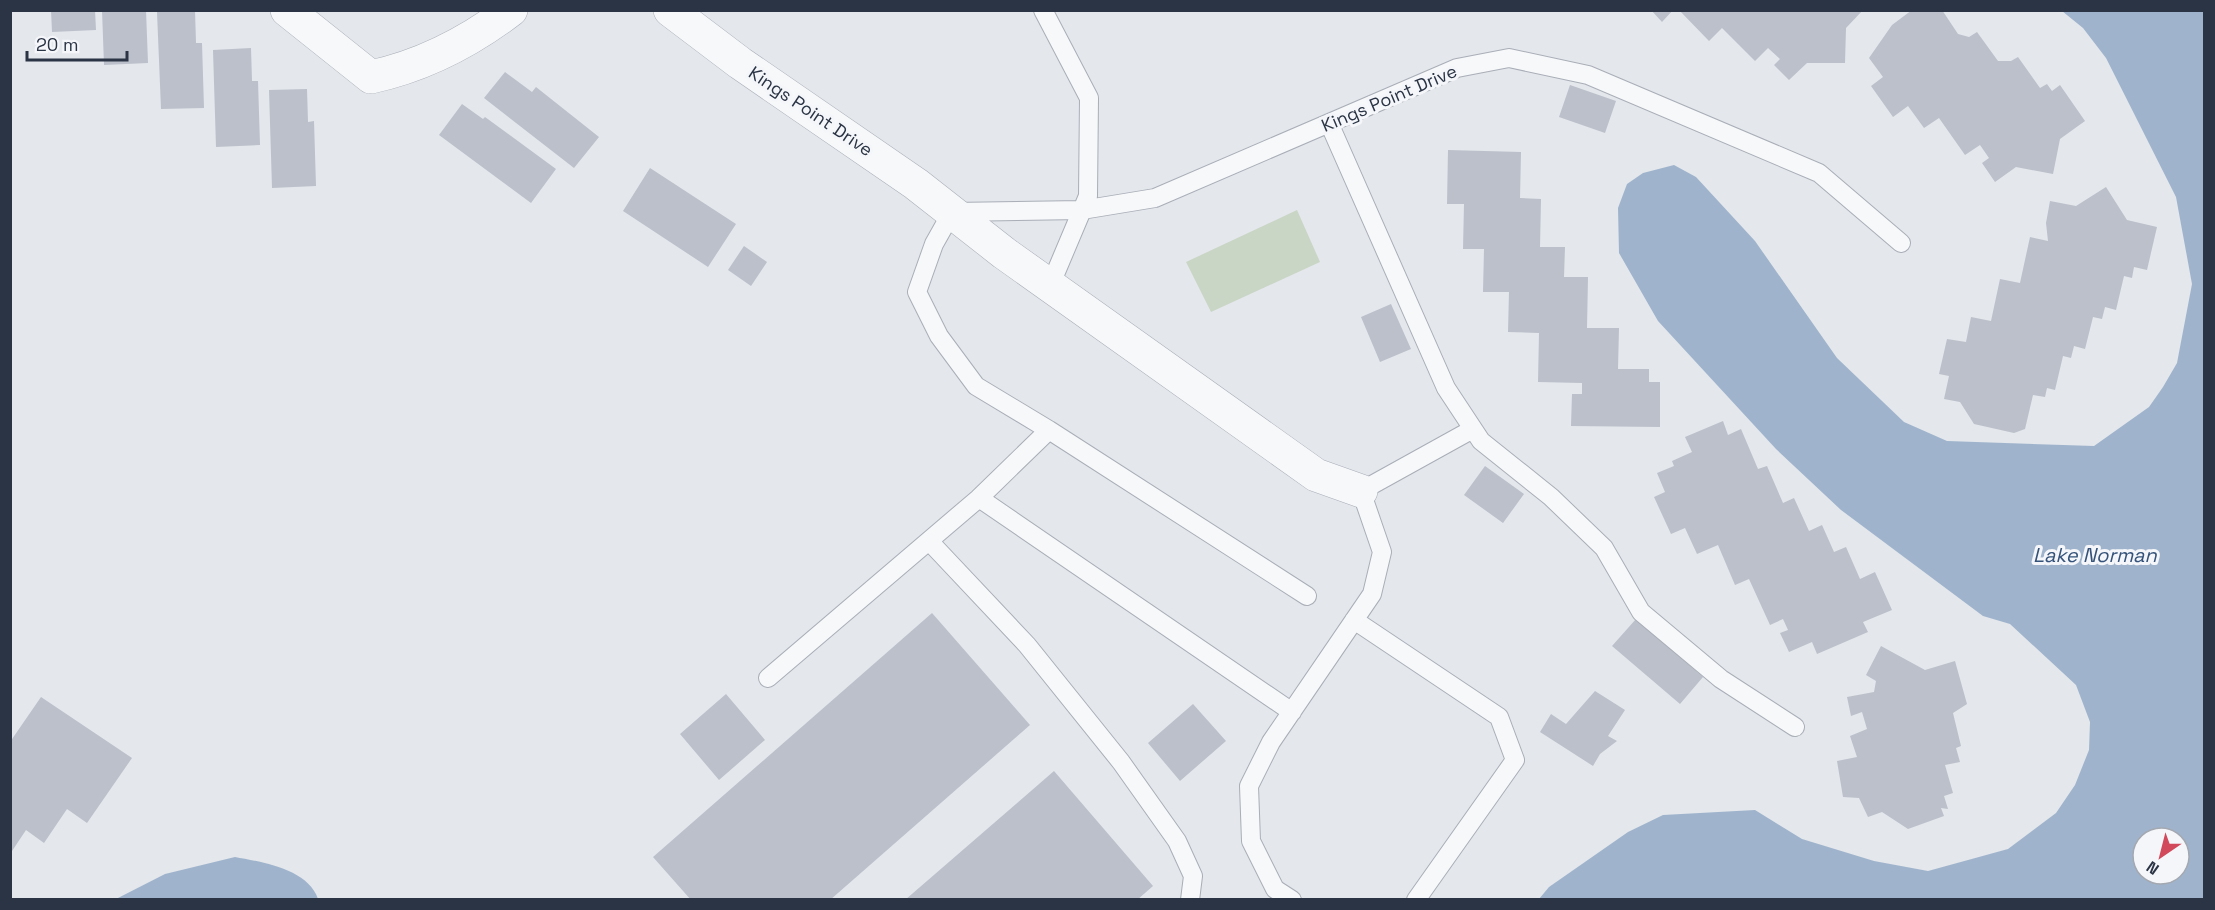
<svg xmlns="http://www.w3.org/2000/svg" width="2215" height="910" font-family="'Space Grotesk',sans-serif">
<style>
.green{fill:#c9d6c5}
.water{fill:#9fb4cc;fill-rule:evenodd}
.building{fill:#bbc0ca}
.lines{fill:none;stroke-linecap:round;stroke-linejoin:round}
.lane-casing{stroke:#a9aeb7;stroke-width:20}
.street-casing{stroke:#a9aeb7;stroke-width:34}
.lane{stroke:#f7f8fa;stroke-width:18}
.street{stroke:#f7f8fa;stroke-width:33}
.labels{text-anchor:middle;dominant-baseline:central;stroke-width:6;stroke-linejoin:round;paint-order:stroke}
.street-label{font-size:18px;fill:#2b3445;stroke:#f4f6f9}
.water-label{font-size:20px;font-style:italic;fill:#34527a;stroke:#f4f6f9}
</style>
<rect width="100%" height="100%" fill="#e4e7ec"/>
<path class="green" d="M1297,210l23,52 -109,50 -25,-50z"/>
<path class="water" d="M2062,11h142v888h-665l10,-12 79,-55 35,-17 92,-5 47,29 72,22 54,10 80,-22 48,-36 19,-28 14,-35 1,-28 -14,-37 -66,-61 -27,-8 -142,-106 -65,-61 -118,-128 -39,-68 -1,-45 9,-24 16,-11 31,-8 22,12 59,64 82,117 67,64 43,19 147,5 55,-39 14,-20 14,-24 15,-79 -16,-87 -70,-139 -23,-30zM2143,838h36v36h-36z
M235,857c27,5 73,12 83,42h-202l49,-25z"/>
<path class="building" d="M51,10h44l1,20 -44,2z
M102,10h44l2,53 -44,2z
M1651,10h22l-11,12z
M1679,10h184l-17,18 -1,35h-38l-18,17 -15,-15 6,-6 -12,-11 -13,13 -33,-33 -13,13z
M1912,10h30l16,24 11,3 8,-5 21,29h13l7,-4 22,31 7,-4 5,7 8,-6 25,36 -25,18 -7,35 -37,-7 -21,15 -13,-19 7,-5 -9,-13 -15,10 -26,-37 -15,10 -16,-22 -15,11 -22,-31 12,-9 -14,-19 23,-33z
M195,11l1,32h6l2,65 -43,1 -4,-97z
M251,48l1,33h6l2,64 -44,2 -3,-97z
M505,72l27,20 4,-5 63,50 -25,31 -90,-70z
M1570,85l46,16 -11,32 -46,-16z
M307,89l1,33 6,-1 2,65 -44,2 -3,-98z
M462,104l21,15 2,-2 71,52 -25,34 -92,-68z
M1448,150l73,2 -1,46 21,1 -1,48h25l-1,30h24l-1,51h32l-1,41h31v13h11v45l-89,-1 1,-32h10v-11l-44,-1 1,-49 -31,-1 1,-40h-26l1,-43h-21l1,-45h-17z
M650,168l86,56 -28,43 -85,-56z
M2106,187l21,33 30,7 -10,43 -13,-3 -2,11 -8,-2 -8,34 -11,-3 -3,12 -9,-2 -8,32 -11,-3 -3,12 -8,-2 -8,34 -8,-2 -2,9 -12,-2 -8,34 -11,4 -40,-9 -14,-22 -16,-3 5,-23 -10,-2 8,-35 19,3 5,-25 20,4 9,-42 20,4 10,-46 18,4 -2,-18 4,-22 26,5z
M744,246l23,16 -16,24 -23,-16z
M1391,304l20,45 -31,13 -19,-45z
M1723,421l5,14 13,-6 17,40 9,-3 16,37 11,-5 15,33 13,-6 12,27 12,-5 14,32 15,-7 17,38 -29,12 5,10 -51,22 -5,-12 -23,10 -9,-19 8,-3 -5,-11 -13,6 -21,-46 -14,6 -17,-40 -21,9 -12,-26 -14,6 -17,-37 11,-5 -8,-19 17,-7 -2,-5 20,-9 -7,-15z
M1485,466l39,28 -21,29 -39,-28z
M932,613l98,112 -200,175h-139l-38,-43z
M1636,619l67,58 -23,27 -68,-58z
M1881,646l44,24 30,-9 12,43 -14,9 8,33 -5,2 4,14 -15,3 8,28 -9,3 4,13 -7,-1 3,8 -36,13 -26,-17 -14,5 -9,-19 -16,-1 -6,-36 20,-4 -7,-21 17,-7 -5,-17 -11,4 -4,-19 27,-5 2,-11 -10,-6z
M1595,691l30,19 -17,26 9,5 -17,13 -7,12 -53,-34 11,-18 15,10z
M726,694l39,46 -46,40 -39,-46z
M41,697l91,61 -45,65 -20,-14 -23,34 -18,-13 -16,24v-112z
M1193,704l33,37 -46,40 -32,-38z
M1054,771l99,115 -16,14h-232z"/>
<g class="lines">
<defs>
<path id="lane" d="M1043,10l46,88 -1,98 -38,90
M1329,123l117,265 35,53 70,56 53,51 37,64 80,67 74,48
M1049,430l-73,-44 -37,-50 -22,-44 17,-48 18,-32 130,-2 73,-12 302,-130 52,-10 79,17 231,98 82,70
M979,498l70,-68 258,166
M929,541l98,104 94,117 56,79 16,35 -3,24
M1354,620l145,97 16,43 -99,140
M768,678l211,-180 313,214
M1292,900l-17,-11 -24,-48 -2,-55 22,-44 101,-148 10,-42 -21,-61 112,-62"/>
<path id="street" d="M287,10l84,67c51,-11 98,-35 140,-67
M670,10l70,53 176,121 88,69 312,222 45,16"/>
</defs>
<use href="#lane" class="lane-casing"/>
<use href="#street" class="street-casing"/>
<use href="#lane" class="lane"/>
<use href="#street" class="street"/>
</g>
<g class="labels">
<g class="street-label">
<text transform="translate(1389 98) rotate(-23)">Kings Point Drive</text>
<text transform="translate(811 111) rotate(34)">Kings Point Drive</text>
</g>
<g class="water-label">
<text x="2095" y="555">Lake Norman</text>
</g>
</g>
<rect width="2215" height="910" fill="none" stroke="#2b3445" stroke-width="24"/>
<g transform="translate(2161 856) rotate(215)"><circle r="28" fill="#f4f6f9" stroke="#a4a8b1" stroke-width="1.5"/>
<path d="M0-4.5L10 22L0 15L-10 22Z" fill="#d1495b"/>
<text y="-9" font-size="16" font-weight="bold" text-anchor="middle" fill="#2b3445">N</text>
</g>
<path d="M27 51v9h100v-9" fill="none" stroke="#2b3445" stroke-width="3"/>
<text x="36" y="51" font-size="18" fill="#2b3445" stroke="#f4f6f9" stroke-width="4.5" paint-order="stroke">20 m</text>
</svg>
